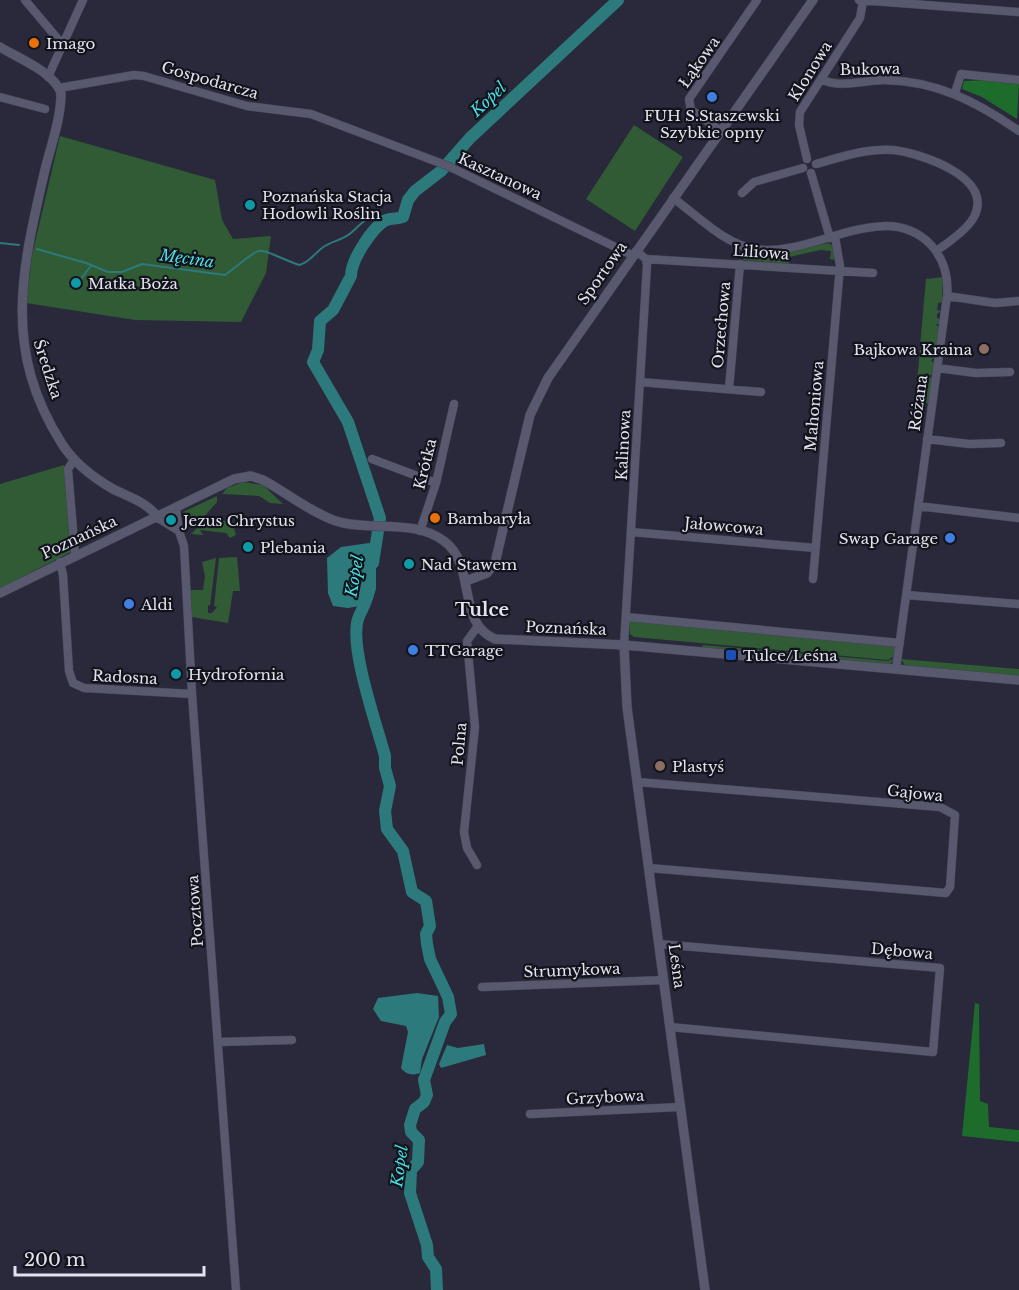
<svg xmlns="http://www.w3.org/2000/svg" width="1019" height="1290" font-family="'Libre Baskerville',serif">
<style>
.green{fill:#305b34}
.forest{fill:#1e6c2b}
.water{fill:#2d7a7c}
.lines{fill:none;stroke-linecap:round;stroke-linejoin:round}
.stream{stroke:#2d7a7c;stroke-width:2}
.river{stroke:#2d7a7c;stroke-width:12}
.minor-casing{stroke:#434453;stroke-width:9}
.tertiary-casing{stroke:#434453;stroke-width:10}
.minor{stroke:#58596e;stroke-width:8}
.tertiary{stroke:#58596e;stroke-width:9}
.food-dot{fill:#e8710a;stroke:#12131b;stroke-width:2}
.shop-dot{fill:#3f7fe0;stroke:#12131b;stroke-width:2}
.culture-dot{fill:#0f9aa8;stroke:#12131b;stroke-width:2}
.education-dot{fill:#8d6e63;stroke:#12131b;stroke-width:2}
.transit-dot{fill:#1a4fb4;stroke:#12131b;stroke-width:2}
.labels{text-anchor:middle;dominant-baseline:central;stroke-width:4.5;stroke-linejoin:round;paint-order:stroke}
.poi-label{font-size:15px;fill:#e2e3ef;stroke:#12131b;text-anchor:start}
.street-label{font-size:15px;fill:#e2e3ef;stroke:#12131b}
.water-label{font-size:16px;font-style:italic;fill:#49dfe3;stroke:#12131b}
.quarter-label{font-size:18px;font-weight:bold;fill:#e2e3ef;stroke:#12131b}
</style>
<rect width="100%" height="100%" fill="#29293b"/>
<path class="green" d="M634,125l49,32 -48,74 -49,-32z
M60,136l155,44 7,40 11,19 38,-3 -5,37 -25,49 -106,-2 -109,-17 6,-48z
M829,243l4,4 3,13 -6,-1 1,-8 -11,-1 -31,7v7l-46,-4 -1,-10 32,4z
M943,277l-1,25 -4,1 -1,7 4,1 -4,3v4l3,1v5h-4l3,4 -3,20 -16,-2 6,-67z
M920,350l12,1v5l2,1 -3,4 3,1 -2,12 -3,2 3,3 -3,24h-14z
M64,465l7,87 -71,36v-104z
M243,482l20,3 20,19 -13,-1 -11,-7 -37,-2 5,-6z
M217,496v6l-15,17 -19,1v-8z
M204,521h28l4,14 -6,3 -4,-5 -26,-3 3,5 -12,-1z
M237,557l3,34h-7l-5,32 -36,-6 -2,-27h13l2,-14 -3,-14 14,-4 -6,48 -2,-1v8h4l5,-6 -3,-1 5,-48z
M629,620l267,24 -2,12 -6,4 -254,-23 -4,-3z
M703,645l185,16 7,-3 -6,7 -188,-16z
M901,659l118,10v7l-113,-9z"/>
<path class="forest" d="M987,80l32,3 -2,36 -35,-22 -20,-8 2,-8z
M975,1003l4,1 1,97 8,3 1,23 30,3v12l-57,-6z"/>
<path class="water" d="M369,543l7,7v39l-5,15 -23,4 -15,-2 -5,-13 -1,-35 14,-11z
M417,993l21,3 1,21 -17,42 -2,14c-7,3 -15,1 -19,-5l7,-36 -2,-6 -25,-5 -8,-12 5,-11z
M484,1044l2,11 -45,13 -2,-4 8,-19 11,3z"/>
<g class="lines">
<path class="stream" d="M0,243l19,2
M37,249l49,14 22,9h14l20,-8 83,11c44,-32 23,-29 74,-10 10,-2 15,-11 23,-17 9,-7 22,-8 30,-16 12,-10 14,-19 32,-10
M80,280l11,-14"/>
<path class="river" d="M373,563l7,-45 -32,-96 -35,-60 5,-12 2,-29 13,-11 18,-34c0,-16 20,-46 33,-55 5,-3 14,-2 19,-4l5,-17 7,-9 26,-20 29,-33 148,-138
M369,589c-2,14 -7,19 -11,30 -9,28 19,107 27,137v12l5,18 -5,25 2,18 16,22 9,41 14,9 4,25 -4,8 1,10 3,15 18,38 3,17 -6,8 -21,58 3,15 -3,7 -9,7 -5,16 1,7 8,8 -1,22 -7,8 -1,23 17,52 1,12 8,12 1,21"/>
<defs>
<path id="minor" d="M25,0l37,44
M859,0l160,12
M48,77l35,-77
M821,79c18,10 44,1 64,1 52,1 92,22 134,51
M59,88l75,-13 10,1 103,30 64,8 137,52 184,89
M955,93l6,-19 58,6
M0,97l45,12
M721,131l-30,-21 -2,-11 68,-99
M807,159l-8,-34 1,-13 60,-94 3,-17
M816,164c25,-7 51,-16 77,-14 27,3 102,27 81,67 -7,13 -26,26 -38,34
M811,173l19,65
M742,193l12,-11 49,-14
M673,198c25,18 51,46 82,51 57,10 129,-53 176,-4 13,14 18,33 16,51l-51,373
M646,259l227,14
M947,296l48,7 24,-2
M937,368l39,5 34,-1
M640,382l121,10
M729,389l11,-125
M927,439l42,5 32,-1
M372,459l64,24
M74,460l-6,9 7,85
M918,506l101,12
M176,509l3,22
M158,518l21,13 5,15 8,148 44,596
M420,531l16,-48 18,-79
M631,532l184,16
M60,562l3,13 6,96 4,12 11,5 108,6
M813,579l27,-313 -5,-29
M906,595l113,9
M626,617l274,26
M624,645l23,-380 -1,-6 -10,-8
M637,782l303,25 15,8 -5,72 -4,6 -297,-25
M477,865l-10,-17 -3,-16 11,-105 -8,-86 11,-15
M659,944l281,24 -7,84 -263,-25
M482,987l182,-7
M218,1042l74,-2
M530,1114l150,-7"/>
<path id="tertiary" d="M0,47c18,11 54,25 61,46 0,27 -11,55 -17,81 -23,99 -41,177 18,270 13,20 30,33 51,45 15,8 35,13 45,29
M466,581l21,-8 8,-10 35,-148 18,-37 265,-378
M0,593l234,-114 17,-3 12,4c24,13 47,32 73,41 34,11 77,-3 108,20 33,24 12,82 51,98l129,6 395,35
M624,645l3,62 78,583"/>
</defs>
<use href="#minor" class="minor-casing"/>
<use href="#tertiary" class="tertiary-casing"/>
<use href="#minor" class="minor"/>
<use href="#tertiary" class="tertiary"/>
</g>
<g class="food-dot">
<circle cx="34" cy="43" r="6"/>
<circle cx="435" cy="518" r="6"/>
</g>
<g class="shop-dot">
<circle cx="712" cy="97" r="6"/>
<circle cx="950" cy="538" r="6"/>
<circle cx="129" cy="604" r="6"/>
<circle cx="413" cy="650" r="6"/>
</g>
<g class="culture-dot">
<circle cx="250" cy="205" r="6"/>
<circle cx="76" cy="283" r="6"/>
<circle cx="171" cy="520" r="6"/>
<circle cx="248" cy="547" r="6"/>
<circle cx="409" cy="564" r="6"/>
<circle cx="176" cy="674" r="6"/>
</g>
<g class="education-dot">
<circle cx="984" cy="349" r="6"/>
<circle cx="660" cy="766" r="6"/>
</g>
<rect class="transit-dot" x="725" y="649" width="12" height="12" rx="3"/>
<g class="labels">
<g class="poi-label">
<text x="46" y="43">Imago</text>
<text x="712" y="115" text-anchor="middle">FUH S.Staszewski<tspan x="712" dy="17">Szybkie opny</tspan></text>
<text x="262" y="196">Poznańska Stacja<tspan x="262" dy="17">Hodowli Roślin</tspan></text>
<text x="88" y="283">Matka Boża</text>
<text x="972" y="349" text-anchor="end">Bajkowa Kraina</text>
<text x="447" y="518">Bambaryła</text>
<text x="183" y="520">Jezus Chrystus</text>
<text x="938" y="538" text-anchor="end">Swap Garage</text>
<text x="260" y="547">Plebania</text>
<text x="421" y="564">Nad Stawem</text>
<text x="141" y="604">Aldi</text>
<text x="425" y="650">TTGarage</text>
<text x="743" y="655">Tulce/Leśna</text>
<text x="188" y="674">Hydrofornia</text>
<text x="672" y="766">Plastyś</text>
</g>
<g class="street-label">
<text transform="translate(699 62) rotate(-55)">Łąkowa</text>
<text transform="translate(870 69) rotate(-1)">Bukowa</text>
<text transform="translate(810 71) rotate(-58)">Klonowa</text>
<text transform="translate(210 80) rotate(16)">Gospodarcza</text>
<text transform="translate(500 176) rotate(25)">Kasztanowa</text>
<text transform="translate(761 252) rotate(4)">Liliowa</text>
<text transform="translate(602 273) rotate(-55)">Sportowa</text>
<text transform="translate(721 325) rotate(-85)">Orzechowa</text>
<text transform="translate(48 369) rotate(72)">Średzka</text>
<text transform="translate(918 403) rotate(-82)">Różana</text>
<text transform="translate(814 406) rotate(-85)">Mahoniowa</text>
<text transform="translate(623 445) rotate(-87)">Kalinowa</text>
<text transform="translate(425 464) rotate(-76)">Krótka</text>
<text transform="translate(724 526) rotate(5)">Jałowcowa</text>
<text transform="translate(79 537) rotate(-25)">Poznańska</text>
<text transform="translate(566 628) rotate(2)">Poznańska</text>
<text transform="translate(125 677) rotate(3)">Radosna</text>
<text transform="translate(459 744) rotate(-85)">Polna</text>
<text transform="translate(915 793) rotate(6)">Gajowa</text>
<text transform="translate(195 911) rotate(-94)">Pocztowa</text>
<text transform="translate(902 951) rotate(5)">Dębowa</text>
<text transform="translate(677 966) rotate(82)">Leśna</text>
<text transform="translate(572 970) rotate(-2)">Strumykowa</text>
<text transform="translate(605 1097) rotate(-3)">Grzybowa</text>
</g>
<g class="water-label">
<text transform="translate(488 99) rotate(-43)">Kopel</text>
<text transform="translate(187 258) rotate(8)">Męcina</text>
<text transform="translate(354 576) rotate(-80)">Kopel</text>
<text transform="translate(399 1166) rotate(-82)">Kopel</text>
</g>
<g class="quarter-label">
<text x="482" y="610">Tulce</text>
</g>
</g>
<path d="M15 1266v9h189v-9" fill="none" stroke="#e2e3ef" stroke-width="3"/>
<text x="24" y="1266" font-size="18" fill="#e2e3ef" stroke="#12131b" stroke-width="4.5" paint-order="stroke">200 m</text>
</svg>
